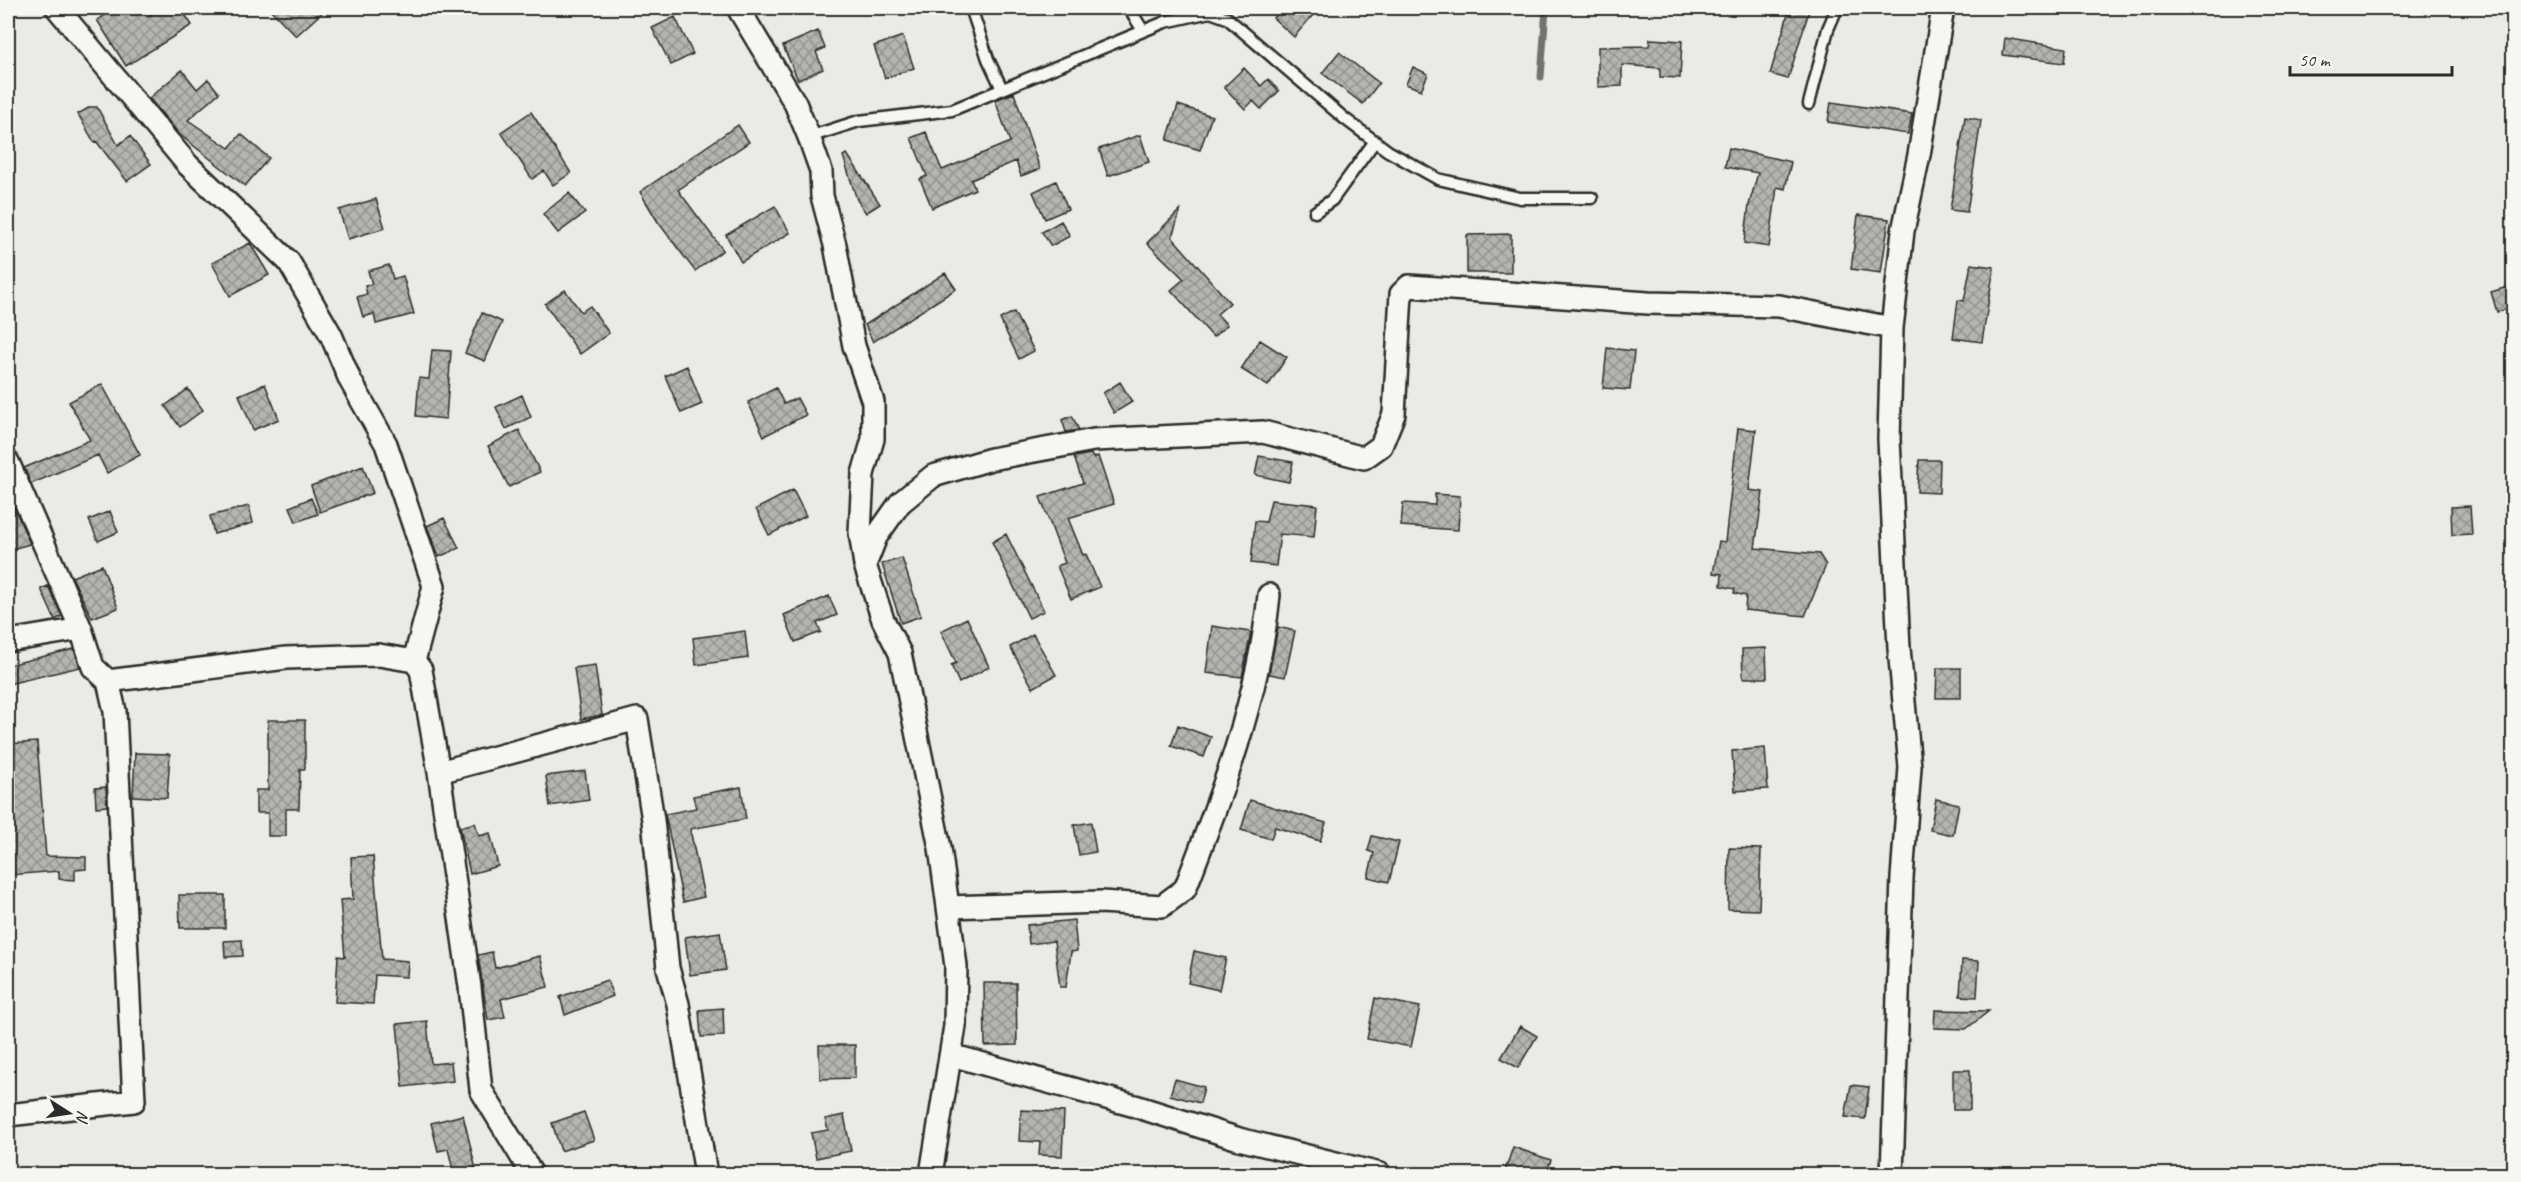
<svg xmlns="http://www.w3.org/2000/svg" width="2521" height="1182" font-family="Caveat,sans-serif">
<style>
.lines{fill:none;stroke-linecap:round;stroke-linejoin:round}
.stream{stroke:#727270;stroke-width:7}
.building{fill:url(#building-cross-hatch);stroke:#2b2b2b;stroke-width:1.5}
.service-casing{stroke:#2b2b2b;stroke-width:15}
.minor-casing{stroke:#2b2b2b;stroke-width:26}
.service{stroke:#f6f6f2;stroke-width:10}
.minor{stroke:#f6f6f2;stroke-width:21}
</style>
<defs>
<pattern id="building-cross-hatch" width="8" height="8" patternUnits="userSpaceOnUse" patternTransform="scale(1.5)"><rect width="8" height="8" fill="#b4b4b1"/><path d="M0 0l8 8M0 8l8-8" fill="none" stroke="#939390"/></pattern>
</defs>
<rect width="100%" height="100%" fill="#eaeae6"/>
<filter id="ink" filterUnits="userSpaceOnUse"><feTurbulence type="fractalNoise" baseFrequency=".0167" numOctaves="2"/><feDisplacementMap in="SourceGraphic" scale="12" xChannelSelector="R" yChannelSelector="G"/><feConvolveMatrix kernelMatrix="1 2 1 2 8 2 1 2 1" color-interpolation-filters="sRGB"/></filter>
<g filter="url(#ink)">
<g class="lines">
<path class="stream" d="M1541,77l5,-69"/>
</g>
<path class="building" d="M117,8h24l6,9 14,-9h20l11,17 -66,41 -29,-46z
M269,8h58l-31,28z
M1283,8h36l-25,29 -21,-19z
M1790,8h20l-22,71 -18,-5z
M675,17l18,37 -22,11 -19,-37z
M818,31l7,17 -9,4 7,17 -25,11 -15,-34z
M903,36l11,32 -29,10 -11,-32z
M2005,38l61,10 -2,15 -61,-8z
M1650,39l32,2 -2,37 -20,-1v-9l-38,-3v21l-24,1v-40l51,-1z
M1339,52l40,31 -16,21 -41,-31z
M1413,67l15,7 -7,16 -15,-6z
M1244,68l17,18 7,-7 11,12 -18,18 -8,-8 -8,8 -21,-22z
M182,70l15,19 11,-10 11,14 -31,27 41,28 12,-14 28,24 -24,28 -65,-51 -31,-37z
M1014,93l26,76 -19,7 -5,-15 -45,19 4,9 -43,19 -12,-29 7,-3 -16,-38 15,-6 16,38 68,-28 -15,-42z
M1831,102l81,12 -4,20 -80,-12z
M1178,105l34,11 -12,34 -33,-10z
M90,107h7l21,38 12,-9 21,28 -24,17 -31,-40 -2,1 -16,-28z
M531,112l40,61 -18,12 -9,-14 -12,8 -31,-47z
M1965,117l16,3 -14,92 -17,-2z
M738,125l11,17 -71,48 45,60 -28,21 -37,-49 -18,-30z
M1140,135l9,27 -41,14 -9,-27z
M1729,148l62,14 -6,27 -8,-2 -8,60 -25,-4 5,-38 9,-32 -33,-6z
M847,154l33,50 -14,9 -9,-13 -14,-44z
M1056,181l12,28 -23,10 -12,-27z
M569,193l16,20 -27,20 -15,-19z
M376,199l9,29 -37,11 -9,-29z
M775,206l15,27 -49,29 -15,-27z
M1181,209l-9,28 58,66 -13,11 10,11 -14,12 -42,-47 13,-11 -37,-36z
M1858,215l31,4 -8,54 -30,-4z
M1061,221l9,15 -19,10 -9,-14z
M1511,234v39h-44v-38z
M250,243l19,32 -39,21 -18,-33z
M1971,264l23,3 -12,75 -29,-4 5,-38 6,1z
M389,265l4,14 10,-3 11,38 -38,10 -2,-10 -11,3 -6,-20 10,-3 -2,-8 7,-2 -4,-13z
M945,273l11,16 -83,53 -8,-17z
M2514,285v22l-17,5 -6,-20z
M565,290l16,22 9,-6 19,27 -29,21 -35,-50z
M1014,312l20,39 -15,8 -19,-40z
M482,313l20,9 -17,39 -20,-8z
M1260,340l27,17 -19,29 -27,-17z
M1607,348l27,3 -4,39 -27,-2z
M432,350l19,1 -5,68 -30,-3 3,-38 10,1z
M687,366l15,38 -21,9 -16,-37z
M1120,382l12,20 -18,11 -11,-20z
M102,384l38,71 -33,18 -9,-18 -67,29 -7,-16 66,-28 -21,-38z
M265,384l14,35 -26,11 -14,-35z
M776,388l8,16 13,-6 9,17 -42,21 -16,-34z
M188,389l15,21 -23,17 -15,-21z
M522,395l9,22 -25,12 -10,-22z
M1072,416l7,14 -13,2 -4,-12z
M1738,428l18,2 -7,60 14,2 -8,56 64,6 7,11 -21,51 -60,-6 1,-14 -12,-3 1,-4 -14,-3 1,-12 -9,-1 6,-32 6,1z
M519,430l21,42 -31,15 -21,-41z
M1091,454l2,4 5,-2 16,48 -46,14 15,37 3,-1 14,33 -29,12 -14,-33 8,-3 -25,-66 43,-14 -9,-26z
M1259,456l34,6 -4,20 -34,-7z
M1919,460h21l-1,33 -22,-1z
M363,466l10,27 -53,19 -9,-26z
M793,490l13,26 -37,19 -13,-26z
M8,493l22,51 -22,6z
M1435,494l25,2 -2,34 -57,-4 2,-23 32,2z
M311,498l7,16 -22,8 -6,-15z
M1271,500l46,5 -3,32 -34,-3 -4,32 -25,-3 4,-42 11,1z
M249,506l4,17 -39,11 -4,-18z
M2470,506l2,28 -20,1 -1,-28z
M110,511l8,21 -20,9 -9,-21z
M444,518l15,30 -20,9 -12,-31z
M1006,534l38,77 -15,7 -37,-76z
M902,558l19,58 -20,7 -19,-59z
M102,565l16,43 -26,10 -20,-41z
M48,586l14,30 -7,4 -14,-31z
M829,596l8,19 -20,8 4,9 -26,10 -11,-27z
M967,618l22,49 -30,16 -8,-18 5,-2 -15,-32z
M1212,626l39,6 -9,45 -36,-4z
M1278,627l17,4 -10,46 -16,-3z
M745,631l3,27 -52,7 -3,-27z
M1033,634l23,41 -23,13 -23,-41z
M1766,648l1,30h-24l-1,-29z
M74,649l6,18 -72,17v-19z
M595,665l7,50 -21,4 -7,-51z
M1937,668h24v30h-25z
M268,720h37v49h-5l-1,40h-13v27h-18v-23h-12v-23h12z
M1178,725l33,12 -7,20 -33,-11z
M37,742l9,114 40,1v12l-11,1v10l-16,-1v-8l-50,4 -1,-131z
M1765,748l3,41 -33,2 -3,-40z
M135,753l35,1 -3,44 -34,-2z
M585,771l4,29 -39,6 -4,-30z
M106,787l1,19 -11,1 -1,-19z
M741,787l5,32 -56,10 14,68 -21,5 -18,-88 31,-6 -3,-12z
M1936,799l23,5 -6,31 -23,-5z
M1250,800l76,23 -6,18 -45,-14 -4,12 -30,-9z
M1091,822l5,30 -17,3 -5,-30z
M475,823l4,13 11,-3 8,33 -28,8 -10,-47z
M1372,836l27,6 -10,40 -21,-5 6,-24 -6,-2z
M1729,848l32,1 -2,61 -31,-1z
M373,856l9,103 26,2 -1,16 -32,-2 -2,29 -38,-2 3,-46 7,1 -5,-57 13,-1 -2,-42z
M179,895h46v33h-45z
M1074,920l3,31 -6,1 -5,35h-6l-6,-46 -25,3 -2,-19z
M720,932l6,38 -36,5 -5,-38z
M242,940l1,16 -18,1 -1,-16z
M1194,951l32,7 -7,32 -31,-7z
M492,952l3,16 45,-12 8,31 -47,12 4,18 -17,3 -10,-65z
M1962,960l17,1 -2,36 -17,-1z
M607,980l6,16 -48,19 -5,-18z
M984,983h32l1,62 -32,1z
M1375,998l45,9 -9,40 -44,-8z
M723,1008l1,28 -23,1 -2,-27z
M1935,1010l54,1 -23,18 -32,-1z
M427,1021l4,43 20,-2 2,19 -50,6 -6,-63z
M1520,1026l17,10 -19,32 -17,-10z
M819,1045h36v33l-35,1z
M1953,1070h17v40h-17z
M1175,1079l29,8 -4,16 -30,-8z
M1851,1085l18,2 -4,32 -20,-2z
M1021,1110l43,2 -2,44 -23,-1 1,-13 -21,-1z
M584,1112l10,28 -33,11 -9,-28z
M463,1115l14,59h-23l-6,-25 -10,2 -7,-28z
M844,1115l7,36 -35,7 -5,-25 17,-3 -3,-11z
M1513,1147l38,13 -5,14h-42z"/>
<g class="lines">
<defs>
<path id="service" d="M971,8l17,51 14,30
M1129,8l13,21
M1809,104l19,-75 9,-21
M809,137l50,-16 93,-11 213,-88 45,-10 17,6 118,101 43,32 50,28 82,19h72
M1315,212l17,-12 43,-59"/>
<path id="minor" d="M57,8l131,157 101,97 42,73 19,45 36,64 48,142 -20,75 7,9 18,102 31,215 11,103 51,84
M738,8l57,95 14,34 12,34 1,25 13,49 19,101 19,56v37l-10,35 -3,58 5,33 18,55 17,33 40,195 16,118 -1,60 -24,148
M8,462l73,167 12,38 15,14 7,30 19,390 -126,14
M865,565l11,-28 24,-34 33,-27 58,-17 103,-19 169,-8 101,26 17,-12 13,-32 7,-120 8,-8 239,17 131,3 113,22
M8,641l73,-12
M108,681l178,-23 93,-3 35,6
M439,772l198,-53 16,101 15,148 10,36 28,170
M948,907l153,-5 61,4 23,-17c37,-95 74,-192 84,-294
M951,1055l184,51 104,33 141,35
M1892,1174l10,-296 8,-111 -11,-119 -10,-209 3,-111 11,-97 16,-76 24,-147"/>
</defs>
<use href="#service" class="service-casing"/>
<use href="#minor" class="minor-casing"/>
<use href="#service" class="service"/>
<use href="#minor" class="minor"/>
</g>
</g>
<rect width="2521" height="1182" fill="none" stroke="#f6f6f2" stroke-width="30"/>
<rect x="15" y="15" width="2491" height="1152" fill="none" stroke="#2b2b2b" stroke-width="2" filter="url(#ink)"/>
<g transform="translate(69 1113) rotate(102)" stroke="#f6f6f2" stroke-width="4.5" paint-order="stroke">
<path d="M0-4.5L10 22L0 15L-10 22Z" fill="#2b2b2b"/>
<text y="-9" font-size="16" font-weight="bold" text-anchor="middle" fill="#2b2b2b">N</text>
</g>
<path d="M2290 66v9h162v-9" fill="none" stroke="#2b2b2b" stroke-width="3"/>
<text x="2299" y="66" font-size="18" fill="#2b2b2b" stroke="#f6f6f2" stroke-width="4.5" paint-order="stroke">50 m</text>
</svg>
